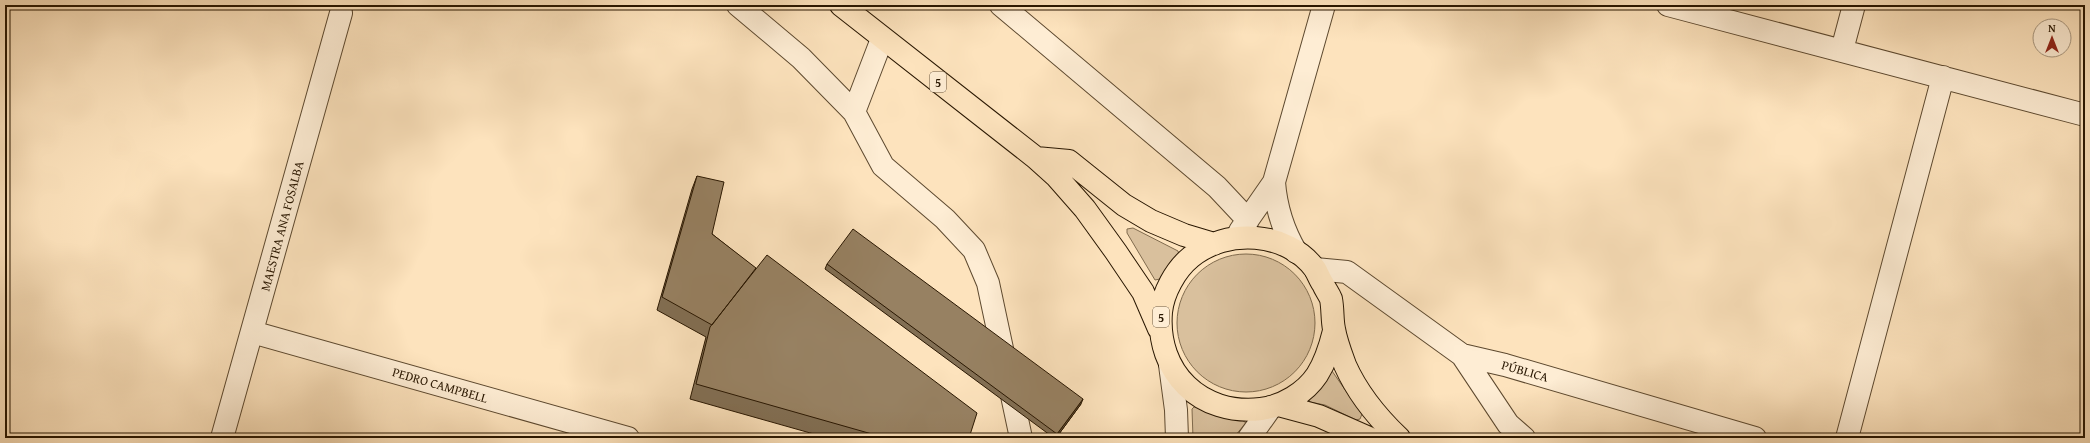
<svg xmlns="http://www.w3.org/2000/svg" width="2090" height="443" font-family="'Gentium Book Plus',serif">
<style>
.green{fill:#d9c09d;stroke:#806b4e}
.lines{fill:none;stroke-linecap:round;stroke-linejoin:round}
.minor-casing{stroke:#5d492f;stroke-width:24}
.highway-casing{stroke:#281600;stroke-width:24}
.minor{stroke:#feedd4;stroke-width:22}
.highway{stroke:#fde3bd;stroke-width:22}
.wall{fill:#826f54;stroke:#281600}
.shaded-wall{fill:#6a5a45;stroke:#281600}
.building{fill:#978162;stroke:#281600}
.labels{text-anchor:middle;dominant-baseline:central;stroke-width:3.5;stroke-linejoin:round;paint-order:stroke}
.shield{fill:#feedd4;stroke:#685640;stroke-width:1}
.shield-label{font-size:12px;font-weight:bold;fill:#281600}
.street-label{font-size:13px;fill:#281600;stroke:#feedd4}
</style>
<rect width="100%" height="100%" fill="#fde3bd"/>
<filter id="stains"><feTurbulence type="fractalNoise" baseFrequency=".005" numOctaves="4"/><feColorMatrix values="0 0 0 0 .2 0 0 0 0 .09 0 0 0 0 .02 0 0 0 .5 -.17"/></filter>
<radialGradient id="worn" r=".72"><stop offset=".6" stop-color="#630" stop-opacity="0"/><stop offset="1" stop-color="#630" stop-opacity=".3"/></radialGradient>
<path class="green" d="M1133,228l45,23 1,4 -19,24 -5,1 -28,-47v-4z
M1177 323a69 69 0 1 1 138 0a69 69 0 1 1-138 0Z
M1332,371l30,43 -2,5 -4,1 -31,-15 -15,-3 -1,-3z
M1194,407h5l30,12 13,1 4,3 -13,15h-40l-1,-29z"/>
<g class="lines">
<defs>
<path id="minor" d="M738,5l63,53 53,54
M1001,5l216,182 31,33
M1668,5l417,110
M882,39l-28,73 29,54 62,53 29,31 14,33 33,155
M1842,50l12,-45
M1274,182c2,26 9,48 22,70
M1240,231l34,-49 50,-177
M1315,269l32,3 115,83 43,10 250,73
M252,332l376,106
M1462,355l46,69 16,14
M1170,365l6,45 1,28
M222,438l119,-425
M1249,438l22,-31
M1847,438l96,-361"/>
<path id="highway" d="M841,5l195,153 20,18 29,33 31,43 27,40 16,37
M1036,158l33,3 55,44 27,16 33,14 30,9
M1334,331c-4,16 -8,30 -17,44 -12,18 -34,31 -56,34 -60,7 -105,-36 -100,-97 2,-19 14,-42 30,-55 35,-29 96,-26 124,12 3,5 5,11 8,15 2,5 6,10 8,15 2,10 1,21 3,30 2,12 7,25 11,36 12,27 33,53 54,73
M1278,405l41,11 50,22"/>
</defs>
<use href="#minor" class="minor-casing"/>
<use href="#highway" class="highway-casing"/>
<use href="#minor" class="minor"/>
<use href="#highway" class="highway"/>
</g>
<path class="wall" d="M697,176l15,58 257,204h-141l-138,-39 16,-62 -49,-27 35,-121z
M827,264l254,140 -25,34h-2l-229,-169z"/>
<path class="shaded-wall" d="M1083,399l-2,5 -25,34 1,-4z"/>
<path class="building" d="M697,176l27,6 -12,52 44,34 -44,57 -50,-28z
M853,229l230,170 -26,35 -230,-170z
M767,255l210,158 -8,25h-83l-190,-54 14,-57z"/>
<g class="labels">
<g class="shield">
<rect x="930" y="72" width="16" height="20" rx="3"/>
<rect x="1153" y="307" width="16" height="20" rx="3"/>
</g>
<g class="shield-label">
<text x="938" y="82">5</text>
<text x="1161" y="317">5</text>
</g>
<g class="street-label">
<text transform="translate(282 226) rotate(-75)">MAESTRA ANA FOSALBA</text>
<text transform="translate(1525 371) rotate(16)">PÚBLICA</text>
<text transform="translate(440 385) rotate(16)">PEDRO CAMPBELL</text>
</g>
</g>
<rect width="2090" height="443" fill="none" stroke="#fde3bd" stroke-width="20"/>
<rect x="6" y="6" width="2078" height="431" fill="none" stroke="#281600" stroke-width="2"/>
<rect x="10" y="10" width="2070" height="423" fill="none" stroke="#281600"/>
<g transform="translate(2052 38)"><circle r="19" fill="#feedd4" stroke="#a8977f"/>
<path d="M0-3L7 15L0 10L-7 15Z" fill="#8f2418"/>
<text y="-6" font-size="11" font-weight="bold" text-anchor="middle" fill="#281600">N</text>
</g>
<rect width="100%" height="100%" filter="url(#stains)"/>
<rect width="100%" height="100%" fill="url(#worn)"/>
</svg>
